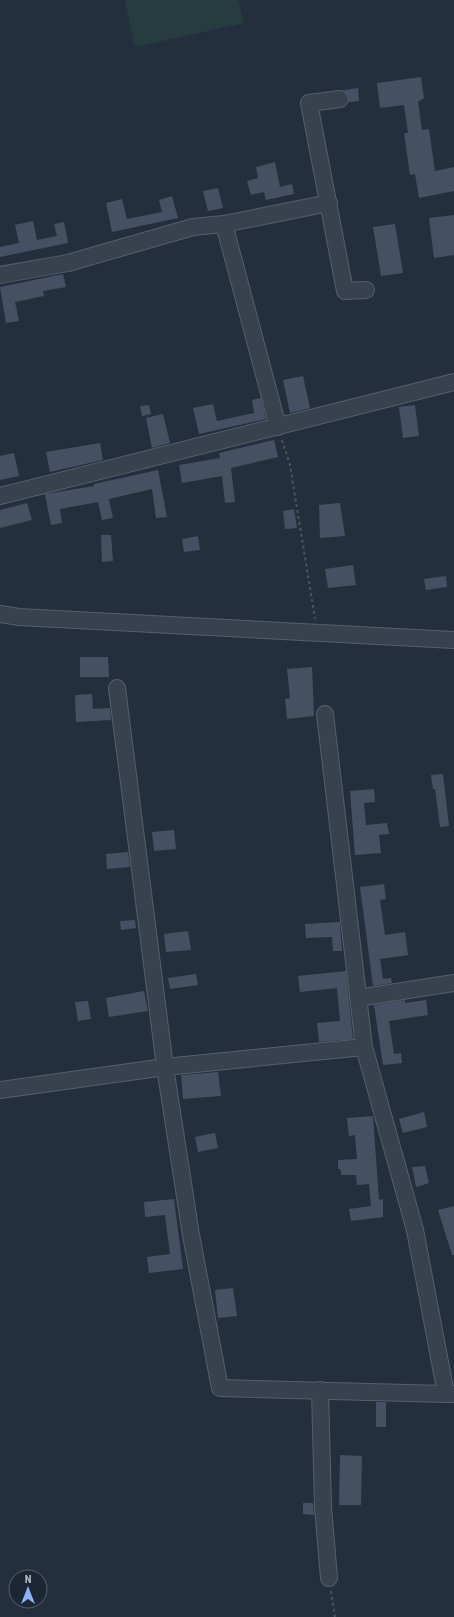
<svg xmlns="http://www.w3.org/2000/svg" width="454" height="1617" font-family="'Roboto Condensed',sans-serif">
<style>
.green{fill:#263c3f}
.building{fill:#455162}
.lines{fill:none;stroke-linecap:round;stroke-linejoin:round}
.minor-casing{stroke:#565f6c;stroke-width:18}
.path{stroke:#44595c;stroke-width:2;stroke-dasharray:3 3;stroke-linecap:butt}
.minor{stroke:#38414e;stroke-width:16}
</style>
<rect width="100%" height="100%" fill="#242f3e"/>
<path class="green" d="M125,0h113l6,23 -109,24z"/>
<path class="building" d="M421,77l3,21 -6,4 4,28 7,-1 6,42 19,-4v24l-35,7 -4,-24 -5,1 -6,-42h4l-4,-28 -24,3 -3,-25z
M358,88l1,13 -10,1v-5l-5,-7z
M275,162l5,25 12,-3 2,10 -28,6 -2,-8 -13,3 -4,-14 11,-3 -2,-11z
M218,188l5,20 -15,3 -5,-20z
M172,196l6,22 -66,14 -6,-29 16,-4 5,20 35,-7 -3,-12z
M454,215v40l-20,3 -5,-40z
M33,221l4,19 20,-4 -3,-12 10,-2 4,21 -68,14v-10l19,-4 -4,-18z
M395,224l8,49 -22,3 -8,-49z
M63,274l3,13 -23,4 1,5 -29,6 4,19 -13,2 -6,-36z
M303,376l7,32 -20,5 -7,-33z
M261,398l5,21 -67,15 -6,-26 20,-4 4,17 37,-8 -2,-13z
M149,405l2,9 -9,2 -2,-10z
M415,405l4,31 -16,2 -4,-31z
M163,414l7,29 -18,5 -6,-30z
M274,440l4,17 -47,11 4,34 -10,1 -3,-27 -40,7 -3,-18 41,-7 -1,-5z
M100,443l3,17 -53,12 -4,-20z
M14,453l5,23 -19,4v-24z
M158,470l9,47 -11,1 -4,-29 -43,10 4,19 -11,2 -4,-18 -38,7 2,14 -11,2 -6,-31 49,-8v-2z
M27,503l5,17 -32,8v-18z
M340,503l5,33 -25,2 -1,-33z
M294,509l3,19 -12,1 -2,-18z
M101,535h10l2,26 -11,1z
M198,536l2,14 -16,2 -2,-13z
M353,565l3,20 -28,3 -3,-19z
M446,576l1,11 -21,3 -2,-11z
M80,657h28l1,20h-29z
M312,667l2,49 -27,3 -2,-20 5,-1 -3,-29z
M92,694l1,15 17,-1 1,12 -35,2 -1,-27z
M443,774l6,52 -9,1 -5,-38h-2l-2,-14z
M374,789l1,13 -11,1 2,22 21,-2 2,11 -10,1 2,18 -26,2 -5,-64z
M174,830l2,19 -22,2 -2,-19z
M128,852l2,15 -23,2 -1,-15z
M384,884l2,15 -6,1 5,35 20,-3 3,23 -28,4 3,20 8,-1 1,5 -19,3 -13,-99z
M135,920l1,8 -15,2 -1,-9z
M340,922l2,29h-9l-1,-14 -26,1 -1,-14z
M188,931l3,19 -25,2 -2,-18z
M346,971l7,68 -34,3 -2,-19 23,-2 -3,-33 -37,4 -2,-16z
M196,974l2,11 -28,4 -2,-11z
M144,991l4,20 -39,6 -3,-19z
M405,1000v3l21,-3 2,15 -39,6 5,33 7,-1 1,10 -19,2 -9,-60z
M88,1001l3,18 -13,2 -3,-19z
M218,1072l3,24 -38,3 -2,-24z
M424,1112l3,15 -24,6 -4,-14z
M373,1116l6,84 4,-1v18l-32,4 -2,-12 22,-3 -2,-22 -12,1 -1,-10h-15v-5l-3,-1v-9l19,-1 -2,-24 -6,1 -2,-18z
M215,1133l3,15 -20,4 -3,-15z
M425,1166l4,17 -13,4 -4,-20z
M174,1199l9,70 -34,4 -2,-16 23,-3 -5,-39 -20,2 -1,-15z
M454,1206v49h-2l-14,-45z
M233,1288l4,28 -19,2 -3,-28z
M376,1402h10v25h-10z
M340,1455l22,1 -1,49h-22z
M303,1503h10l1,12 -11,-1z"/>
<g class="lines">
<defs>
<path id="minor" d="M340,99l-31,4 36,188 21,-1
M224,224l105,-21
M0,275l68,-12 125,-36 31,-3 54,203
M0,496l454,-114
M0,614l19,3 435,23
M117,688l48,379 26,168 29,153 226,6
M358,998l96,-15
M364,1047l51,183 31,164h8
M0,1090l165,-23 199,-20 -39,-333
M320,1390l3,117 6,71"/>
</defs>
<use href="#minor" class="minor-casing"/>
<path class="path" d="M282,440l8,25 25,154
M331,1591l4,26"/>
<use href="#minor" class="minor"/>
</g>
<g transform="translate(28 1589)"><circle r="19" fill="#1d2633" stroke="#59626f"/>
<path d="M0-3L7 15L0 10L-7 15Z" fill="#8ab4f8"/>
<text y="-6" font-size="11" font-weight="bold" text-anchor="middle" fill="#b4bcc9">N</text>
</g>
</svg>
